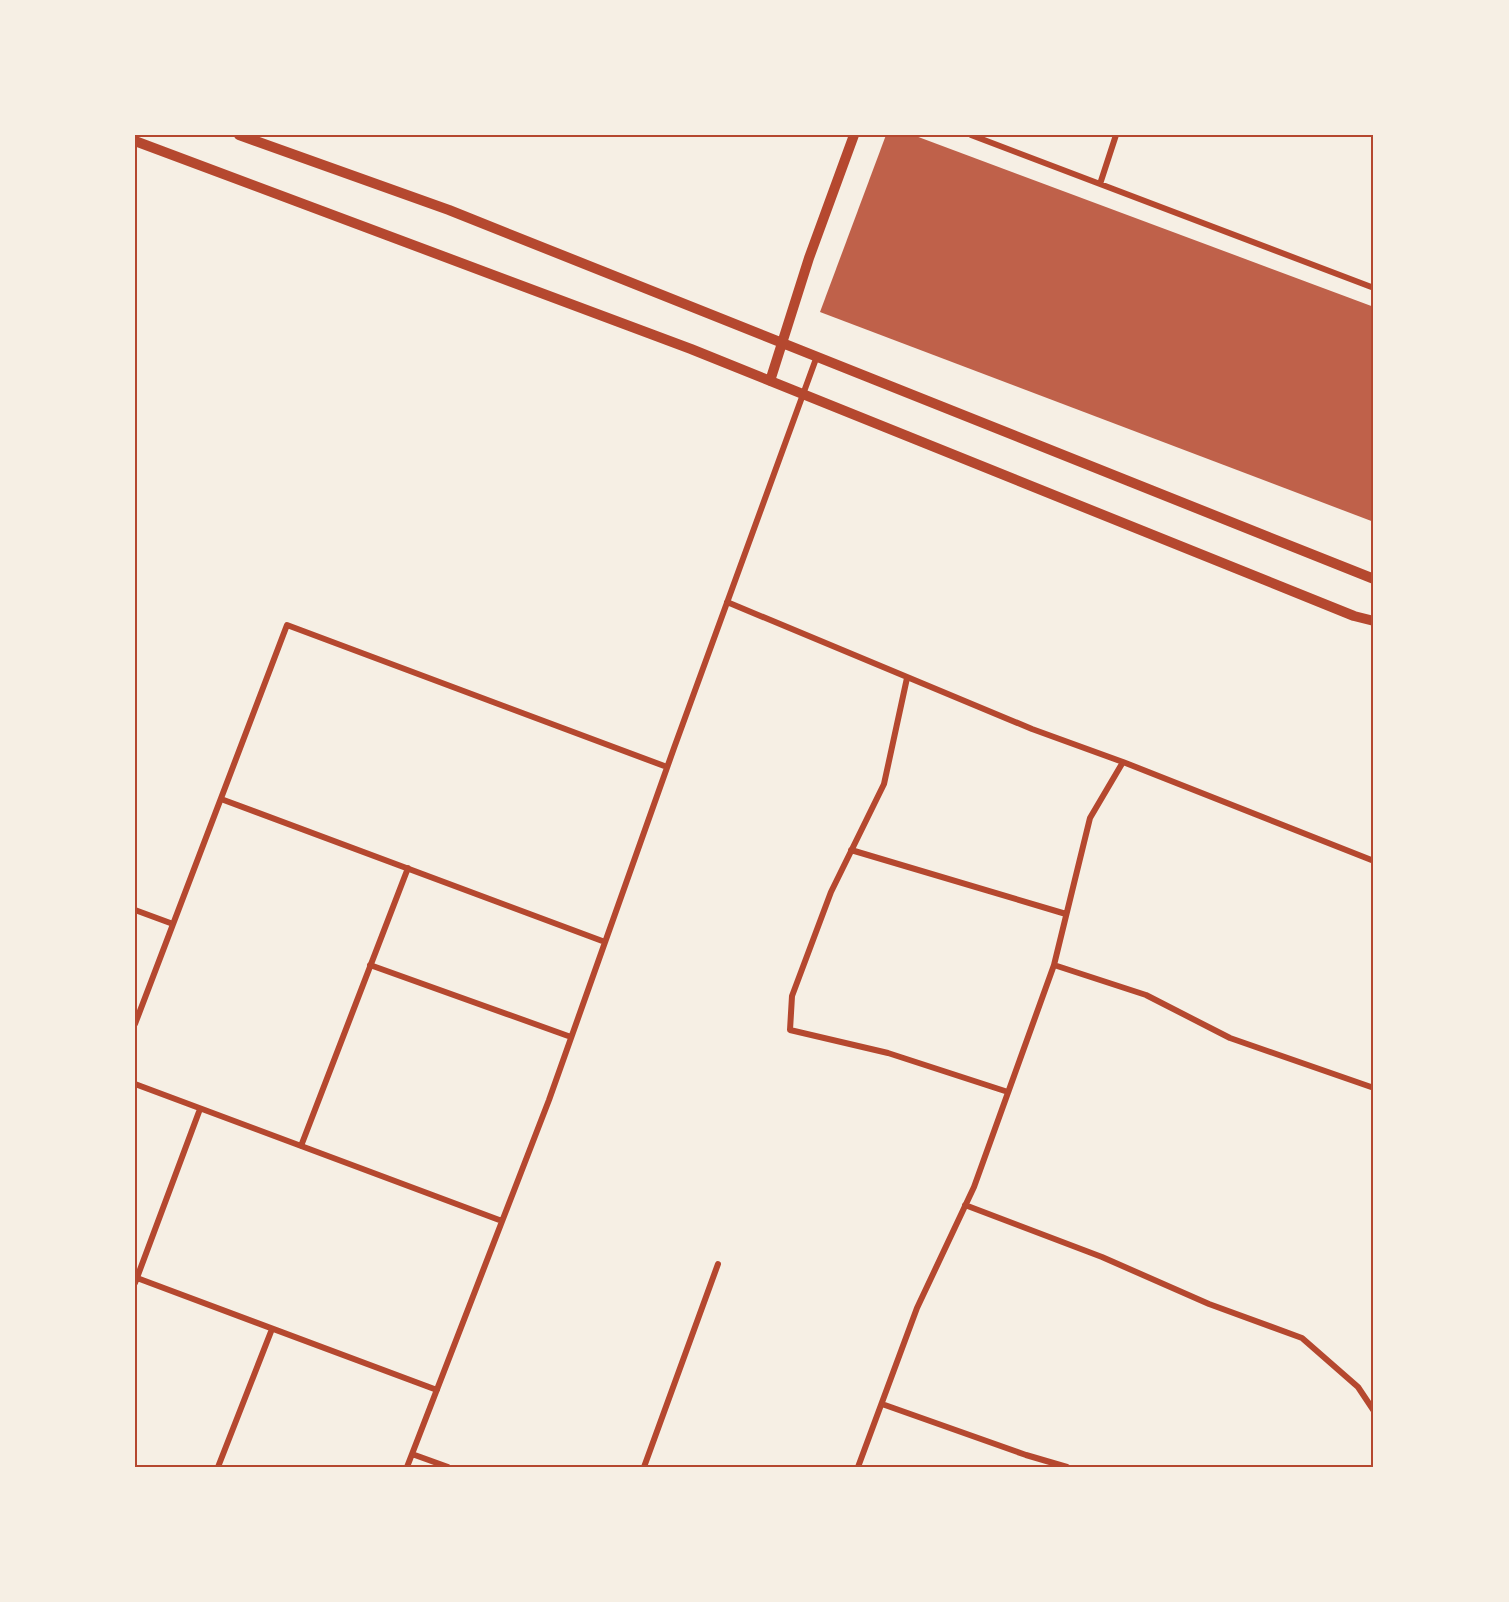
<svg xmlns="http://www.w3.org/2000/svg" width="1509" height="1602" font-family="'Open Sans',sans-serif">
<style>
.building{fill:#bf614a}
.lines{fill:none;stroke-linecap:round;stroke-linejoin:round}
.minor{stroke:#b5482f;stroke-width:6}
.tertiary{stroke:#b5482f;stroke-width:10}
.neatline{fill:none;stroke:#b5482f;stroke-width:2}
</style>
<rect width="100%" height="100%" fill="#f6efe4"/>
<path class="building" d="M886,135h27l461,172v215l-554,-210z"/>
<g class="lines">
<path class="minor" d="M971,135l403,153
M1100,184l16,-49
M727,602l305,127 91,33
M907,678l-23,106 -53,108 -39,104 -2,34 98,23 120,39
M221,799l384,143
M851,850l215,64
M135,910l38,14
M370,965l201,72
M1054,965l92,30 84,43 144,50
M135,1024l152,-399 380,142
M135,1084l367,137
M301,1146l107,-278
M965,1205l137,52 107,47 93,34 56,49 16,24
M137,1278l300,112
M135,1283l65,-174
M882,1404l144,51 41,12
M412,1454l36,13
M218,1467l54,-138
M407,1467l142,-367 125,-352 143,-392
M644,1467l74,-203
M858,1467l59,-159 57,-121 80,-222 36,-147 33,-56 251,99"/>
<path class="tertiary" d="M239,135l210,75 925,369
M135,141l556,208 663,267 20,5
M770,381l39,-123 45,-123"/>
</g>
<rect width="1509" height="1602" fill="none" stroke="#f6efe4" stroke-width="273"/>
<rect x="136" y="136" width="1236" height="1330" class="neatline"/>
</svg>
